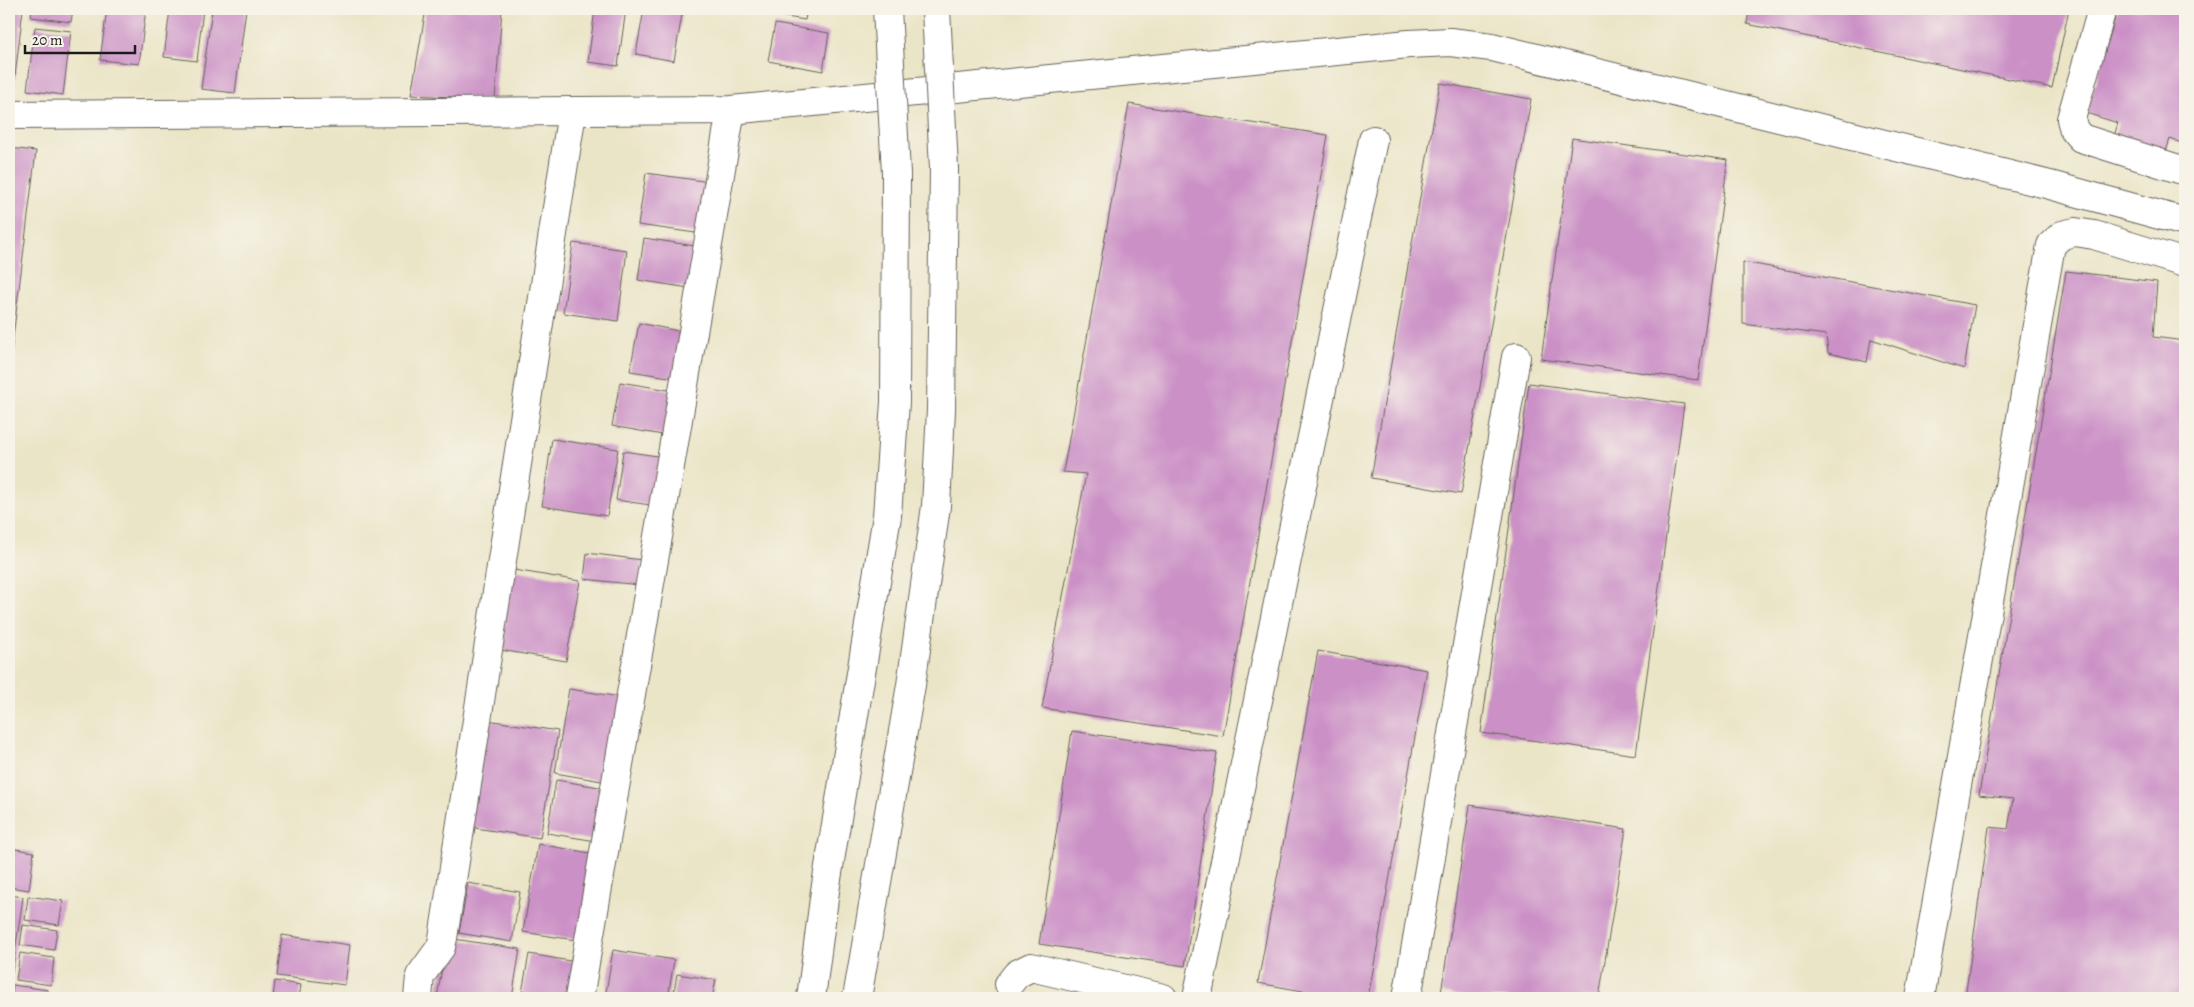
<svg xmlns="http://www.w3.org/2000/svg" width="2194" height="1007" font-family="Alegreya,serif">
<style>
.building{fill:#cb90c6}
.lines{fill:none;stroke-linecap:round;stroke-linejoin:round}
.minor-casing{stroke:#646258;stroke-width:30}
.highway-casing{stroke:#646258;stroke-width:30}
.minor{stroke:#fff;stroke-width:28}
.highway{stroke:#fff;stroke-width:28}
.highway-bridge-casing{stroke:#646258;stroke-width:30;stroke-linecap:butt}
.highway-bridge{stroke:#fff;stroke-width:28}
</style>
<rect width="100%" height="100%" fill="#f7f3e8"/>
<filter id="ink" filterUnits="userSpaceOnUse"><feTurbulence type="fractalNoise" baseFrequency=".02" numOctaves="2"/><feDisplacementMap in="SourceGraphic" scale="10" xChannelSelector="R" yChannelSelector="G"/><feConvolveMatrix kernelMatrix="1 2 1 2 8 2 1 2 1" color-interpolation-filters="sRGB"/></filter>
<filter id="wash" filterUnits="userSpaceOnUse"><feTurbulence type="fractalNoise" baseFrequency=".0096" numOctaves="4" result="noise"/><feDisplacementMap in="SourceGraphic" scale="20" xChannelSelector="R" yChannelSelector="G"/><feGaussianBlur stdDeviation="1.12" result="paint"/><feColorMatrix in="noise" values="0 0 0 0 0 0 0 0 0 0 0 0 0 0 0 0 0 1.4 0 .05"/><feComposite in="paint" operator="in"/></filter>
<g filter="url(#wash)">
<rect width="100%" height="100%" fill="#ebe5c8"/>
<g id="blocks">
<path class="building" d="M9,9h14l-9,76h-5z
M32,9h41l-2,13 -40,-5z
M107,9h39l-7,55 -39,-4z
M170,9h33l-6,52 -33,-4z
M212,9h34l-11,84 -34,-4z
M426,9h76l-7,90 -84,-4z
M595,9h31l-8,57 -30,-4z
M644,9h39l-9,52 -38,-7z
M762,9h45l-2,11 -44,-7z
M1749,9h320l-17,79 -305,-64z
M2118,9h67v135l-15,-5 -5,16 -52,-15 5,-17 -32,-10z
M775,24l54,9 -6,38 -55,-10z
M35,27l36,4 -8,64 -36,-5z
M1440,83l91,16 -70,395 -90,-16z
M1129,104l199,31 -105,601 -181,-28 44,-234 -23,-2z
M1572,138l156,22 -30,220 -157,-21z
M9,148l27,3 -26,211 -1,-1z
M646,173l64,9 -7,52 -65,-9z
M644,238l51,8 -6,42 -51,-8z
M573,243l54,7 -9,71 -55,-8z
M1743,262l232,43 -11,64 -93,-30 -4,23 -39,-9 -2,-18 -83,-11z
M2066,271l91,11 -4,55 32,4v657h-220l24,-171 19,2 5,-30 -34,-4z
M639,323l44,9 -8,46 -45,-7z
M620,382l61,10 -7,45 -62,-11z
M1529,383l155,21 -48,351 -155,-22z
M552,439l66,10 -11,67 -65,-10z
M623,451l41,6 -7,49 -41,-6z
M587,553l55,7 -3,25 -55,-6z
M514,570l66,11 -14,80 -66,-11z
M1318,651l109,19 -59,328h-26l-84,-15z
M569,689l58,9 -14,85 -58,-10z
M487,720l71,11 -18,107 -71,-11z
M1072,731l145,22 -32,213 -146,-22z
M556,780l55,9 -9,53 -55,-9z
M1470,805l156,24 -27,169h-124l-34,-5z
M538,844l64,11 -14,87 -65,-10z
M9,848l25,4 -5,38 -20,-3z
M468,883l52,9 -8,50 -53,-9z
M9,895l14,2 -11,75 -3,-1z
M28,896l35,5 -4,24 -34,-5z
M23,925l34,5 -3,20 -34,-5z
M282,935l68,10 -5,40 -68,-9z
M447,938l73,11 -8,49h-75z
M613,950l61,10 -6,38h-63z
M20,953l34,5 -3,27 -35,-5z
M529,954l47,8 -6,36h-49z
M677,974l39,6 -4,18h-39z
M275,981l26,4 -2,13h-26z
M13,985l35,5 -1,8h-35z
M723,994l22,3v1h-22z"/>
</g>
</g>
<g filter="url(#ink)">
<use href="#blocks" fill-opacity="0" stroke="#646258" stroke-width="1"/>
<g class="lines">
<defs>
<path id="minor" d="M2102,9l-31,110 3,11 7,8 104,33
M9,115l722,-5 678,-66 41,-2 42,5 558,138 135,37
M1009,984l8,-10 14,-7 132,31
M418,998l2,-22 21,-29 2,-9 129,-826
M579,998l152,-888
M1197,998l176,-858
M1407,998l109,-641
M1920,998l131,-753 11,-10 13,-3 19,3 91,28"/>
<path id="highway" d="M811,998l14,-107 62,-375 8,-114 1,-229
M857,998l54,-313 25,-179 5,-96 3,-241"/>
</defs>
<use href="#minor" class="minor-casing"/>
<use href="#highway" class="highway-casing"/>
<use href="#minor" class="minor"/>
<use href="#highway" class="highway"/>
<defs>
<path id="highway-bridge" d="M887,9l9,164
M936,9l8,160"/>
</defs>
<use href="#highway-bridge" class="highway-bridge-casing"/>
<use href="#highway-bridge" class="highway-bridge"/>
</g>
</g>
<rect width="2194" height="1007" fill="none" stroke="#f7f3e8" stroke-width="30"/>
<path d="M25 45v8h110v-8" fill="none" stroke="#1c1c1c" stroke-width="2.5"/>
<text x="32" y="45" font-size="15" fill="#1c1c1c" stroke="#f7f3e8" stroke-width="4" paint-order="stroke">20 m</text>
</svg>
